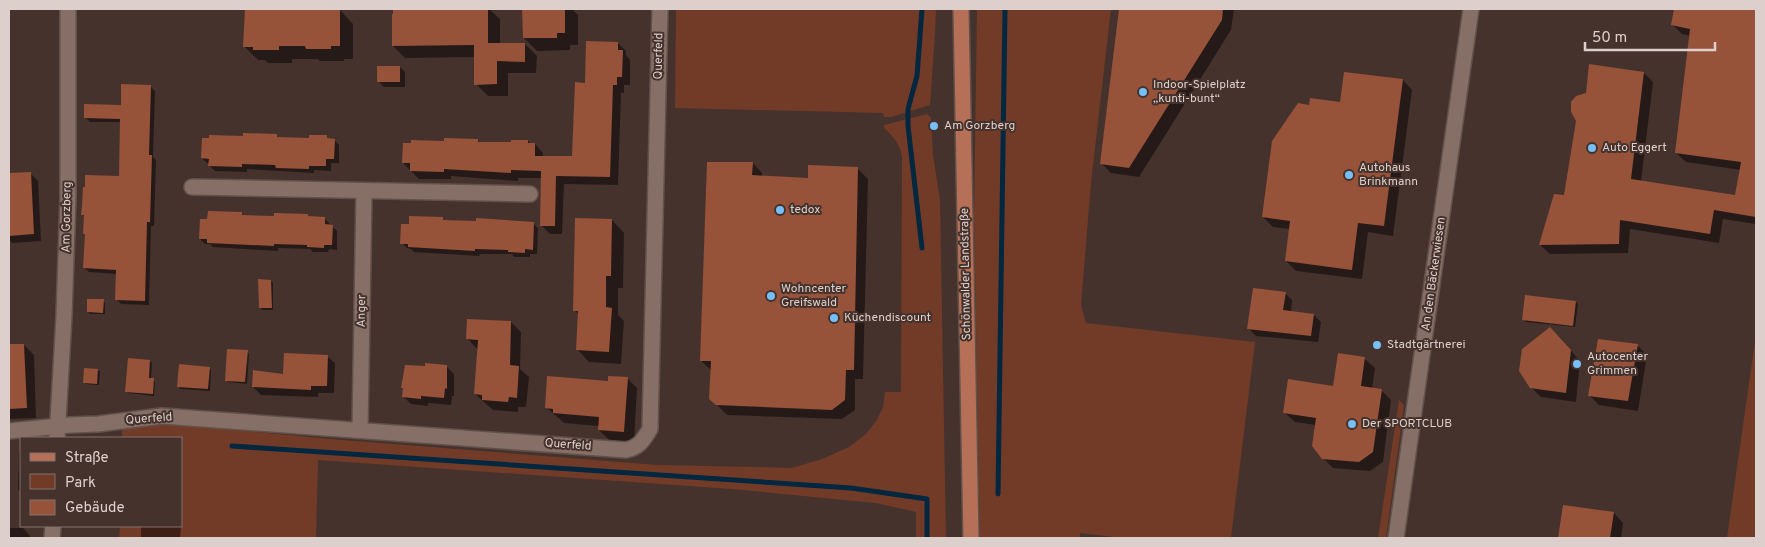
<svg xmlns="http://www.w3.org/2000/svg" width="1765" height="547" font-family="Overpass,sans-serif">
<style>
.green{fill:#723b28}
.shadow{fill:#0007}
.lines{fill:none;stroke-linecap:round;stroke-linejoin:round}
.stream{stroke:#03273f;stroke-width:5}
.building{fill:#97523a}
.minor-casing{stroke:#61514b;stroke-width:18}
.major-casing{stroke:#61514b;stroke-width:18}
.minor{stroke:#866f67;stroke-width:15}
.major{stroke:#b57057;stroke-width:15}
.poi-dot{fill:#77c0f7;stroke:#46322c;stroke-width:2}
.labels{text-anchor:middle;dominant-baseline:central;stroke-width:4;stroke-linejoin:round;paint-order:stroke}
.street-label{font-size:12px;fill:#ddd0cc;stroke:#46322c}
.poi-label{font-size:12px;fill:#ddd0cc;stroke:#46322c;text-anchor:start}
</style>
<rect width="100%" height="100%" fill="#46322c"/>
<path class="green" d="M676,9h260l-1,24 -5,72 -39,12h-7l-1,-4 -208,-5z
M977,9h134l-20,174 -10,122 5,18 169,19 -24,196h-109l-42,-5v5h-100l-6,-322z
M927,114l4,4 2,37 7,45 6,338h-30v-26l-40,-9 -144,-14 -414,-29 -2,78h-197l1,-12h61v-88h-59v-9l42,-6 165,16 329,26 134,3 30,-9 27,-12 17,-13 11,-14 6,-13 2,-15h16l1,-236c-3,-13 -9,-20 -18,-28v-3z
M1756,334v204h-29z
M1399,400l5,5 -18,133h-8z"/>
<path class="shadow" d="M394,9h95l11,10v25h25l12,12 -1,17h-28v23h-20l-12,-12v-27l-71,1 -12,-12z
M524,9h48l6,6v30h-8v5l-33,1 -13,-13z
M1120,9h114l-3,21 -92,147 -28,-4 -10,-10z
M1675,9l81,1v214l-33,-5 -4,24 -89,-14 -2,24 -78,1 -10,-9 25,-49 79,-123 9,9 -12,100 95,14 5,-26 -55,-8 -10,-9 15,-117 -9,-2 -10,-10z
M340,10l13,14v35h-9v2h-24l-2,-2h-26v4h-24l-3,-3h-7l-13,-13z
M618,43l8,8v4l4,5v25h-6v8h-3l-3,92 -54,-1 -2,50h-12l-9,-9 1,-47h-24v3l-67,-5v3h-32l-16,-16 42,-21 33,-2 2,3 32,1 16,-3 3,3h4l8,9v4l30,1 13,-74z
M400,67l5,5v15h-21l-5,-5z
M1403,80l9,10 -19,146 -25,-4 -6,47 -66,-8 -10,-10 4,-32 -17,-2 -10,-10 47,-111 31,-3z
M150,86l5,5 -2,66 3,3 -2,66h-3l-2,79 -28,-1 -4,-4v-26l-28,-2 -4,-4 1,-32 -2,-3 1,-16 -2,-2 37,-38 1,-55h-31l-5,-5 37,-11z
M276,135l3,3 31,1 16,-2 4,3h4l5,5v18h-8v8l-17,-1v3l-67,-4v3l-32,-1 -5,-5v-3h-3l-5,-5z
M753,163l9,10v4l47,2 49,-10 10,10 -5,200h-8v31l-13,9 -115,-4 -17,-17 1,-28 -10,-9z
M30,173l8,8 3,60 -29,2 -3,-4v-65z
M241,213l3,3 31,1 32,-2 3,3h14l5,5v3h3l5,5v19l-8,-1 -1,3h-15l-3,-3 -32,-1v3l-65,-4 -3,-3h-5l-5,-5z
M442,219l3,2 88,2 5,5 -1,26h-7v3h-16l-2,-3h-33l1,2 -66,-4 -3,-3 -4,-1 -5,-5z
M612,220l12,13 -1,55h-5v27l6,6 -3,43 -32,-2 -12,-13 2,-34 -4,-5z
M271,281l2,2v27h-11l-2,-3z
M1285,293l7,7 -1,12 23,3 7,7 -3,20 -62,-6 -7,-7z
M103,301l2,2v11h-15l-2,-2z
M1576,302l2,2 -3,23 -49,-5 -2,-2z
M511,322l10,10 -1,37 9,8 -3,30h-8v5l-25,-2 -18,-16 3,-44 -10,-11z
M1560,338l20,23 -4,41 -35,-5 -10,-10z
M24,345l10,10 2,63 -27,1v-73z
M1637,345l10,10 -9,56 -39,-6 -9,-9z
M247,352l2,2 -2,30 -19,-2 -2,-2z
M1339,355l26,4 10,9 -3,21 9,1 10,10 -8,62 -13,9 -37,-3 -10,-10 -7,-33 -21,-3 -10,-9 49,-26z
M327,356l8,7 -1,30h-16v4l-57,-2 -8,-8 32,-11z
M150,361l2,2 -1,16 4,3 -1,14 -26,-3 -2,-2z
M446,366l8,8v22h-2l-1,9 -23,-2v3l-17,-2 -7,-7 22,-30z
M209,368l2,2 -1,21 -30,-2 -2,-3z
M98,370l2,2 -1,13 -13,-1 -2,-2z
M627,378l10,10 -3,54 -25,-2 -10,-10v-4l-35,-3 -18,-16 63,-25z
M19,452h2v41l-3,-4z
M1564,506l50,7 9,10 -2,15h-61z
M141,526h40l-1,12h-39z
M9,528h14l7,8v2h-21z"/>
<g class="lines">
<path class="stream" d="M922,9l-5,67 -9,33v17l14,122
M232,446l619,42 76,11v39
M998,494l7,-485"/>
</g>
<path class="building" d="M245,9h95v37h-9v3h-25l-1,-3h-26v4h-26v-3h-10z
M393,9h95v34h37v19l-28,-1v23l-23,1v-40l-82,1v-32h1z
M522,9h43v24h-8v5h-34z
M1119,9h104l-1,11 -93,148 -29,-4z
M1674,9h82v208l-42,-7 -4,24 -90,-14 -1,24 -80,1 15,-51 10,1 12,-74 -5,-9v-10l5,-6 10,-3 3,-29 55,8 -13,107 104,16 6,-33 -66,-9 15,-124 -19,-4z
M586,41l32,1v8h5l-1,27h-5v8h-4l-3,92 -54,-1 -1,50h-15l1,-55 -30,-1v3l-67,-4v3l-34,-1v-8h-8l1,-20h8v-3l33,1v-3l34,1v3h33v-2h17v3h7v13h37l3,-74 10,1z
M377,66h23v16h-23z
M1344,72l59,7 -19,147 -26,-3 -6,47 -67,-9 5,-40 -28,-4 10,-76 26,-38 11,2 1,-7 30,4z
M121,84l30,1 -2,70h3l-2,67h-3l-2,79 -30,-1 1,-30 -33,-2 2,-34h-2l1,-19h-3l1,-8 1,-20h2v-12l34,1 1,-57 -36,-1v-14l37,1z
M243,133l34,1v3l32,1v-3h18v3l8,1 -1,20h-8v7h-17v3l-33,-1 -1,-3 -33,-1v3l-34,-1 1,-7 -8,-1 1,-20h7v-3l34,1z
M707,162h46l-1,13 56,3v-13l50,2 -4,203h-8l-1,30 -13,10 -116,-5 -7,-6 2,-38h-11z
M31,172l3,62 -25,2v-63z
M208,211l34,1v3l32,1v-3l34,1v2l17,1v7l8,1 -1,20h-8v3l-17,-1v-2l-33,-1v2l-67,-3v-4h-8l1,-20h7z
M409,216l34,1v3l33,1v-3l58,4 -1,28 -8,-1v4l-17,-1v-2l-33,-1v2l-67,-4v-3h-8l1,-20h8z
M575,218l37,1 -1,57h-5v31l6,1 -3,44 -33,-2 2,-39h-5z
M258,279l13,1 1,28h-13z
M1253,288l33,4 -3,18 31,4 -3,22 -64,-7z
M1525,295l51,6 -3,25 -51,-6z
M87,299h17l-1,14 -16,-1z
M467,319l44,2 -1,44 9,1 -2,32 -8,-1 -1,5 -26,-2v-5l-8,-1 4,-54 -12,-1z
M1550,327l21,23 -5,43 -36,-5 -11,-17 3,-22z
M1598,339l40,5 -10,57 -40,-5z
M9,344h15l3,64 -18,1z
M227,349l21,1 -3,32 -20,-1z
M284,353l44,2 -1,31h-16v4l-59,-3 1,-17 30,4z
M1338,353l27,4 -4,29 21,3 -9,63 -14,10 -37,-3 -10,-13 4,-28 -33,-5 5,-34 45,7z
M128,358l22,2 -1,18h5l-1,16 -28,-2z
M425,363l22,2v24l-2,-1 -1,10 -23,-2v3l-19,-2 1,-9h-2l4,-23 20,1z
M179,364l31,3 -2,22 -31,-2z
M84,368l14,1 -1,15 -14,-1z
M547,376l61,5v-5l20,1 -4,55 -26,-2 1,-13 -46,-4v-4l-8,-1z
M1563,505l51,7 -4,26h-52z"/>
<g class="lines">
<defs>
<path id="minor" d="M192,187l338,7
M360,430l4,-239
M9,431l61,-6 28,-1 64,-8 464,34c14,-3 17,-10 24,-21l10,-420
M57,438l7,-122 4,-118v-189
M52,538l1,-12
M1396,538l75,-529"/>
<path id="major" d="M961,9l10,529"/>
</defs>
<use href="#minor" class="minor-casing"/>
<use href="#major" class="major-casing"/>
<use href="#minor" class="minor"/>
<use href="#major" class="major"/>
</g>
<g class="poi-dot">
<circle cx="1143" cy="92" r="5"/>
<circle cx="934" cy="126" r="5"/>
<circle cx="1592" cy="148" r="5"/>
<circle cx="1349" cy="175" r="5"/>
<circle cx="780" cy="210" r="5"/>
<circle cx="771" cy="296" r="5"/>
<circle cx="834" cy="318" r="5"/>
<circle cx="1377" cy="345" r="5"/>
<circle cx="1577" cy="364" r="5"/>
<circle cx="1352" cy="424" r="5"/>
</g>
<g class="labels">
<g class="street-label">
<text transform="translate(659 56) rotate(-89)">Querfeld</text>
<text transform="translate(67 217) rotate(-89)">Am Gorzberg</text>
<text transform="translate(966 274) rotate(-91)">Schönwalder Landstraße</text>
<text transform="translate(1434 274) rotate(-82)">An den Bäckerwiesen</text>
<text transform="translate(362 311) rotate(-89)">Anger</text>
<text transform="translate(149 419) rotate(-4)">Querfeld</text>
<text transform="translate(568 445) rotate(4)">Querfeld</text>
</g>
<g class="poi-label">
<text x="1153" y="85">Indoor-Spielplatz<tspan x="1153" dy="14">„kunti-bunt“</tspan></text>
<text x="944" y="126">Am Gorzberg</text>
<text x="1602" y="148">Auto Eggert</text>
<text x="1359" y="168">Autohaus<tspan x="1359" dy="14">Brinkmann</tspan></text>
<text x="790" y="210">tedox</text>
<text x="781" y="289">Wohncenter<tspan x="781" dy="14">Greifswald</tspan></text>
<text x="844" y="318">Küchendiscount</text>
<text x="1387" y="345">Stadtgärtnerei</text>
<text x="1587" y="357">Autocenter<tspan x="1587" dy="14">Grimmen</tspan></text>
<text x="1362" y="424">Der SPORTCLUB</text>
</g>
</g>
<rect width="1765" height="547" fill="none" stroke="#ddd0cc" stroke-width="20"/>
<rect x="20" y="437" width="162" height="90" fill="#46322c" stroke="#82716c"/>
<rect x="30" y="453" width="25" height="8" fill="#b57057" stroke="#82716c"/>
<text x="65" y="462" font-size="15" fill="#ddd0cc">Straße</text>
<rect x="30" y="474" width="25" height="15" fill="#723b28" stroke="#82716c"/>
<text x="65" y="487" font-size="15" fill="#ddd0cc">Park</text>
<rect x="30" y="500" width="25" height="15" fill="#97523a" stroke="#82716c"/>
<text x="65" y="512" font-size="15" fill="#ddd0cc">Gebäude</text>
<path d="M1585 42v8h130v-8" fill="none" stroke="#ddd0cc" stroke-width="2.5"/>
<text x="1592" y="42" font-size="15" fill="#ddd0cc" stroke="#46322c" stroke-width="4" paint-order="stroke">50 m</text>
</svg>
